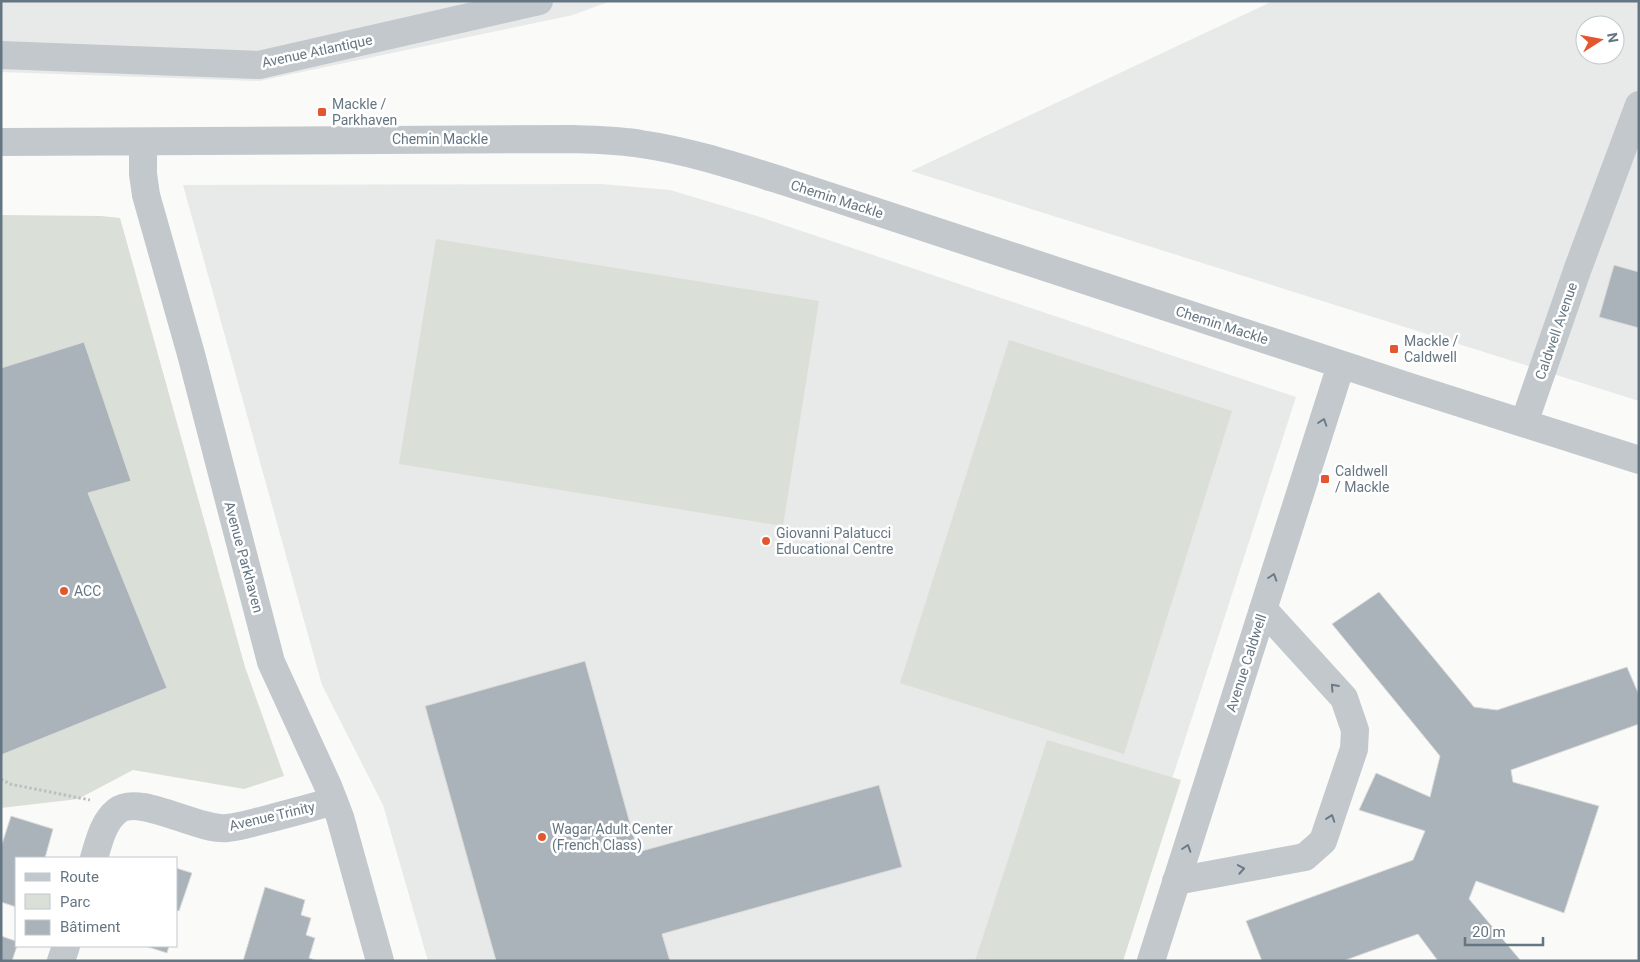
<svg xmlns="http://www.w3.org/2000/svg" width="1640" height="962" font-family="Roboto,sans-serif">
<style>
.built{fill:#e8e9e9;fill-rule:evenodd}
.green{fill:#dadfd7}
.building{fill:#aab3b9;stroke:#dcdcda}
.lines{fill:none;stroke-linecap:round;stroke-linejoin:round}
.path{stroke:#bbbfc2;stroke-width:3;stroke-dasharray:2.5 2.5;stroke-linecap:butt}
.minor{stroke:#c3c8cc;stroke-width:28}
.oneway{stroke:#6a7a87}
.poi-dot{fill:#e4572e;stroke:#fff;stroke-width:2}
.labels{text-anchor:middle;dominant-baseline:central;stroke-width:5;stroke-linejoin:round;paint-order:stroke}
.street-label{font-size:14px;fill:#657683;stroke:#fff}
.poi-label{font-size:14px;fill:#657683;stroke:#fff;text-anchor:start}
</style>
<rect width="100%" height="100%" fill="#fafaf8"/>
<path class="built" d="M1,1h610l-38,14 -314,66 -258,-9z
M1273,1h366v400l-728,-230zM1585,25h30v30h-30z
M601,184l69,6 87,26 539,181 -183,564h-685l-45,-156 -61,-120 -139,-500z"/>
<path class="green" d="M1,215l100,1 19,2 125,449 39,109 -40,13 -111,-19 -55,29 -77,9z
M436,239l383,62 -36,225 -384,-62z
M1009,340l223,71 -108,343 -224,-71z
M1047,740l134,40 -58,181h-148z"/>
<path class="building" d="M1614,265l25,7v56l-40,-11z
M84,342l47,139 -43,12 79,195 -166,67v-387z
M1379,592l95,115 23,3 130,-43 12,28v29l-128,46 2,12 86,24 -35,107 -88,-32 -7,18 52,62h-83l-20,-27 -75,27h-81l-16,-40 167,-61 12,-29 -66,-21 17,-37 54,24 10,-41 -108,-132z
M585,661l53,191 241,-67 23,82 -240,67 8,27h-174l-71,-255z
M11,816l42,13 -8,29h-29v49l-15,-5v-55z
M176,868l16,5 -13,38 -3,-1z
M265,887l40,13 -4,15 10,3 -5,17 9,3 -6,20 9,3h-75z
M1,936l15,5 1,5 -5,15h-11z
M145,946h24l-2,7z"/>
<g class="lines">
<path class="path" d="M1,779l9,5 80,16"/>
<path class="minor" d="M1,55l258,10 280,-64
M1,142l571,-3c23,1 46,1 69,5 49,7 97,23 145,38l624,205 229,73
M143,142v32l3,21 45,159 80,308 57,124 12,31 40,144
M1524,423l54,-155 61,-163
M94,858c5,-16 9,-36 23,-47 22,-18 80,20 110,17 12,-1 25,-5 37,-8 23,-6 46,-12 70,-19
M1176,881l129,-24 18,-16 31,-92 1,-19 -11,-32 -81,-89
M61,961l5,-15
M1151,961l190,-596"/>
</g>
<defs><path id="oneway-chevron" d="M-2-3.5L2.5 0L-2 3.5" fill="none" stroke-width="1.6" stroke-linecap="round" stroke-linejoin="round" transform="scale(1.25)"/></defs>
<g class="oneway">
<use href="#oneway-chevron" transform="translate(1323 422) rotate(-72)"/>
<use href="#oneway-chevron" transform="translate(1273 577) rotate(-72)"/>
<use href="#oneway-chevron" transform="translate(1334 687) rotate(-132)"/>
<use href="#oneway-chevron" transform="translate(1331 818) rotate(-71)"/>
<use href="#oneway-chevron" transform="translate(1187 848) rotate(-72)"/>
<use href="#oneway-chevron" transform="translate(1241 869) rotate(-10)"/>
</g>
<g class="poi-dot">
<rect x="317" y="107" width="10" height="10" rx="2.5"/>
<rect x="1389" y="344" width="10" height="10" rx="2.5"/>
<rect x="1320" y="474" width="10" height="10" rx="2.5"/>
<circle cx="766" cy="541" r="5"/>
<circle cx="64" cy="591" r="5"/>
<circle cx="542" cy="837" r="5"/>
</g>
<g class="labels">
<g class="street-label">
<text transform="translate(317 51) rotate(-12)">Avenue Atlantique</text>
<text x="440" y="139">Chemin Mackle</text>
<text transform="translate(837 199) rotate(18)">Chemin Mackle</text>
<text transform="translate(1222 325) rotate(18)">Chemin Mackle</text>
<text transform="translate(1556 331) rotate(-71)">Caldwell Avenue</text>
<text transform="translate(244 557) rotate(75)">Avenue Parkhaven</text>
<text transform="translate(1246 663) rotate(-72)">Avenue Caldwell</text>
<text transform="translate(272 816) rotate(-13)">Avenue Trinity</text>
</g>
<g class="poi-label">
<text x="332" y="104">Mackle /<tspan x="332" dy="16">Parkhaven</tspan></text>
<text x="1404" y="341">Mackle /<tspan x="1404" dy="16">Caldwell</tspan></text>
<text x="1335" y="471">Caldwell<tspan x="1335" dy="16">/ Mackle</tspan></text>
<text x="776" y="533">Giovanni Palatucci<tspan x="776" dy="16">Educational Centre</tspan></text>
<text x="74" y="591">ACC</text>
<text x="552" y="829">Wagar Adult Center<tspan x="552" dy="16">(French Class)</tspan></text>
</g>
</g>
<rect width="1640" height="962" fill="none" stroke="#657683" stroke-width="5"/>
<rect x="15" y="857" width="162" height="90" fill="#ffffff" stroke="#c1c8cd"/>
<rect x="25" y="873" width="25" height="8" fill="#c3c8cc" stroke="#c1c8cd"/>
<text x="60" y="882" font-size="15" fill="#657683">Route</text>
<rect x="25" y="894" width="25" height="15" fill="#dadfd7" stroke="#c1c8cd"/>
<text x="60" y="907" font-size="15" fill="#657683">Parc</text>
<rect x="25" y="920" width="25" height="15" fill="#aab3b9" stroke="#c1c8cd"/>
<text x="60" y="932" font-size="15" fill="#657683">Bâtiment</text>
<g transform="translate(1600 40) rotate(79)"><circle r="24" fill="#ffffff" stroke="#c1c8cd"/>
<path d="M0-4L9 19L0 12L-9 19Z" fill="#e4572e"/>
<text y="-8" font-size="14" font-weight="bold" text-anchor="middle" fill="#657683">N</text>
</g>
<path d="M1465 937v8h78v-8" fill="none" stroke="#657683" stroke-width="2.5"/>
<text x="1472" y="937" font-size="15" fill="#657683" stroke="#ffffff" stroke-width="4" paint-order="stroke">20 m</text>
</svg>
